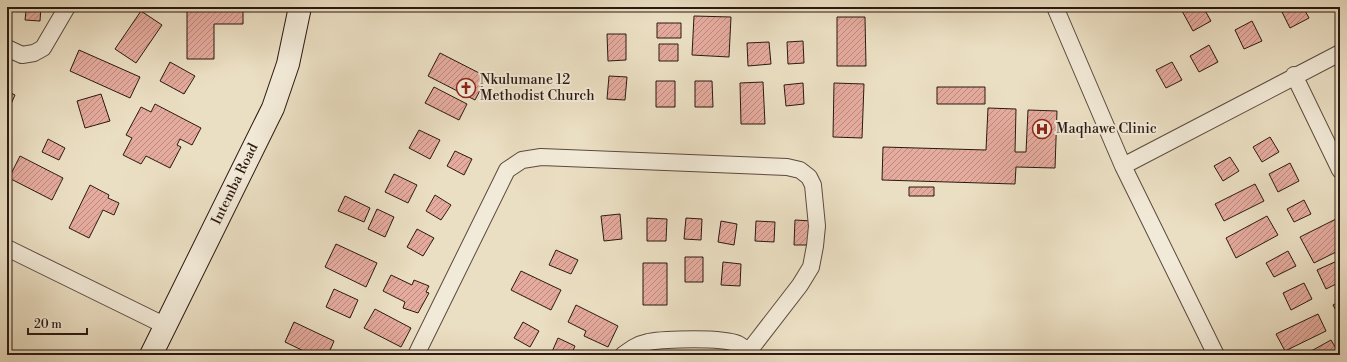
<svg xmlns="http://www.w3.org/2000/svg" width="1347" height="362" font-family="'Libre Bodoni',serif">
<style>
.building{fill:url(#building-hatch);stroke:#2b1911}
.lines{fill:none;stroke-linecap:round;stroke-linejoin:round}
.street-casing{stroke:#5b4a3e;stroke-width:18}
.secondary-casing{stroke:#2b1911;stroke-width:24}
.street{stroke:#f2ead8;stroke-width:16}
.secondary{stroke:#f2ead8;stroke-width:22}
.labels{text-anchor:middle;dominant-baseline:central;stroke-width:4;stroke-linejoin:round;paint-order:stroke}
.poi-label{font-size:14px;fill:#2b1911;stroke:#f2ead8;text-anchor:start}
.street-label{font-size:14px;fill:#2b1911;stroke:#f2ead8}
</style>
<defs>
<pattern id="building-hatch" width="6" height="6" patternUnits="userSpaceOnUse"><rect width="6" height="6" fill="#e5ab9e"/><path d="M-1 1l2-2M0 6l6-6M5 7l2-2" fill="none" stroke="#ba8a7f"/></pattern>
</defs>
<rect width="100%" height="100%" fill="#ebdfc3"/>
<filter id="stains"><feTurbulence type="fractalNoise" baseFrequency=".005" numOctaves="4"/><feColorMatrix values="0 0 0 0 .2 0 0 0 0 .09 0 0 0 0 .02 0 0 0 .5 -.17"/></filter>
<radialGradient id="worn" r=".72"><stop offset=".6" stop-color="#630" stop-opacity="0"/><stop offset="1" stop-color="#630" stop-opacity=".3"/></radialGradient>
<path class="building" d="M13,7h28l-1,14 -15,-1 1,-9 -13,-1z
M187,7l56,2v15h-29v35h-27z
M1188,7h15l8,14 -18,10 -11,-20z
M1282,7h21l6,11 -19,10 -10,-20z
M141,11l21,14 -26,38 -21,-14z
M694,16l37,1 -2,40 -37,-2z
M837,17h28l1,49h-29z
M1252,21l10,20 -18,8 -9,-19z
M657,23h24v15h-24z
M607,34h19v26l-18,1z
M803,41l1,22 -16,1 -1,-22z
M769,42l2,22 -23,2 -1,-23z
M659,44h19v17h-19z
M1209,45l9,17 -19,10 -9,-16z
M79,50l61,27 -10,21 -60,-27z
M440,53l47,24 -12,23 -47,-24z
M170,62l25,14 -11,18 -24,-13z
M1172,62l10,18 -16,8 -10,-18z
M609,76l18,1 -2,23 -18,-1z
M656,81h19v26h-19z
M695,81h17l1,26h-18z
M763,82l2,42h-24l-1,-41z
M803,83l1,21 -18,2 -2,-21z
M834,83l30,1 -2,54 -29,-1z
M434,87l33,17 -8,16 -34,-17z
M937,87h48v17h-48z
M7,91l8,4 -8,18z
M101,94l9,27 -25,7 -8,-27z
M155,104l46,24 -9,17 -12,-6 -3,6 4,2 -11,21 -24,-12 -5,8 -18,-9 9,-17 -6,-3 15,-28 10,5z
M988,108l28,1 -1,43h11l2,-42 29,1 -2,57 -39,-1 -1,17 -133,-4 1,-33 103,3z
M419,130l21,10 -10,19 -21,-11z
M1270,137l9,15 -17,10 -9,-15z
M48,139l17,9 -6,12 -17,-8z
M455,151l17,8 -8,16 -17,-9z
M20,156l43,22 -11,22 -43,-22z
M1230,157l9,14 -16,10 -9,-15z
M1290,163l9,18 -21,11 -9,-18z
M394,174l23,11 -9,18 -23,-11z
M1255,184l9,17 -40,20 -9,-17z
M90,185l19,10 -1,3 11,5 -5,12 -11,-5 -14,28 -20,-10z
M909,187h25v9h-25z
M435,195l16,10 -10,15 -15,-9z
M345,196l25,12 -6,14 -26,-11z
M1304,200l7,14 -17,8 -7,-13z
M377,209l17,8 -9,20 -17,-8z
M620,214l2,25 -18,2 -3,-25z
M1267,216l11,19 -42,23 -10,-20z
M1340,217v33l-26,13 -14,-26z
M647,218l20,1 -1,22h-19z
M686,218l16,1 -1,21 -17,-1z
M795,220l17,1 -1,24h-17z
M721,221l16,3 -3,21 -16,-3z
M756,221l19,1 -1,20 -19,-1z
M417,229l17,9 -11,18 -16,-9z
M336,244l41,19 -11,24 -41,-20z
M556,250l22,10 -7,14 -22,-9z
M1288,251l8,15 -22,11 -8,-14z
M685,257h18v25h-18z
M1337,261l3,7v14l-14,7 -9,-19z
M723,262l18,2 -1,22 -19,-1z
M643,263h24v42h-24z
M521,271l40,19 -10,20 -40,-20z
M391,275l21,10 2,-5 15,6 -3,6 3,1 -11,20 -15,-5 2,-6 -22,-11z
M1304,283l8,16 -21,11 -8,-17z
M334,289l24,11 -8,18 -24,-11z
M1340,301v17l-7,-13z
M576,305l42,21 -10,21 -24,-11 2,-5 -18,-9z
M375,309l36,19 -10,19 -37,-19z
M1318,314l8,17 -41,20 -9,-17z
M294,322l40,19 -6,14h-16l-27,-13z
M523,322l16,9 -9,16 -16,-9z
M558,338l17,8 -4,9 -20,-1z
M1331,340l6,10 -2,1 2,4h-33z"/>
<g class="lines">
<defs>
<path id="street" d="M1055,7l68,159 93,189
M7,48l15,7 12,-2 9,-5 24,-41
M1294,75l46,95
M1123,166l217,-113
M7,248l159,78
M416,355l91,-185 15,-10 19,-3 246,10 13,3 9,7 4,8 4,41 -2,20 -4,21 -11,18 -51,66c-4,-2 -7,-5 -11,-7 -15,-7 -73,-5 -90,-2 -10,2 -17,7 -25,13"/>
<path id="secondary" d="M151,355l122,-247 15,-44 12,-57"/>
</defs>
<use href="#street" class="street-casing"/>
<use href="#secondary" class="secondary-casing"/>
<use href="#street" class="street"/>
<use href="#secondary" class="secondary"/>
</g>
<defs>
<symbol id="church-ring" viewBox="-11 -11 22 22"><circle r="9.5" fill="#f2ead8" stroke="#8f2418" stroke-width="1.5"/><path d="M-1.2-6h2.4v3.5h3.3v2.4h-3.3V6h-2.4V-.1h-3.3v-2.4h3.3Z" fill="#8f2418"/></symbol>
<symbol id="hospital-ring" viewBox="-11 -11 22 22"><circle r="9.5" fill="#f2ead8" stroke="#8f2418" stroke-width="1.5"/><path d="M-5-5h3v3.5h4V-5h3V5h-3V1.5h-4V5h-3Z" fill="#8f2418"/></symbol>
</defs>
<g fill-rule="evenodd">
<use href="#church-ring" x="455" y="77" width="22" height="22"/>
<use href="#hospital-ring" x="1031" y="118" width="22" height="22"/>
</g>
<g class="labels">
<g class="poi-label">
<text x="480" y="80">Nkulumane 12<tspan x="480" dy="16">Methodist Church</tspan></text>
<text x="1056" y="129">Maqhawe Clinic</text>
</g>
<g class="street-label">
<text transform="translate(235 184) rotate(-64)">Intemba Road</text>
</g>
</g>
<rect width="1347" height="362" fill="none" stroke="#ebdfc3" stroke-width="24"/>
<rect x="8" y="8" width="1331" height="346" fill="none" stroke="#2b1911" stroke-width="2"/>
<rect x="12" y="12" width="1323" height="338" fill="none" stroke="#2b1911"/>
<path d="M28 328v6h59v-6" fill="none" stroke="#2b1911" stroke-width="2"/>
<text x="34" y="328" font-size="12" fill="#2b1911" stroke="#f2ead8" stroke-width="3" paint-order="stroke">20 m</text>
<rect width="100%" height="100%" filter="url(#stains)"/>
<rect width="100%" height="100%" fill="url(#worn)"/>
</svg>
